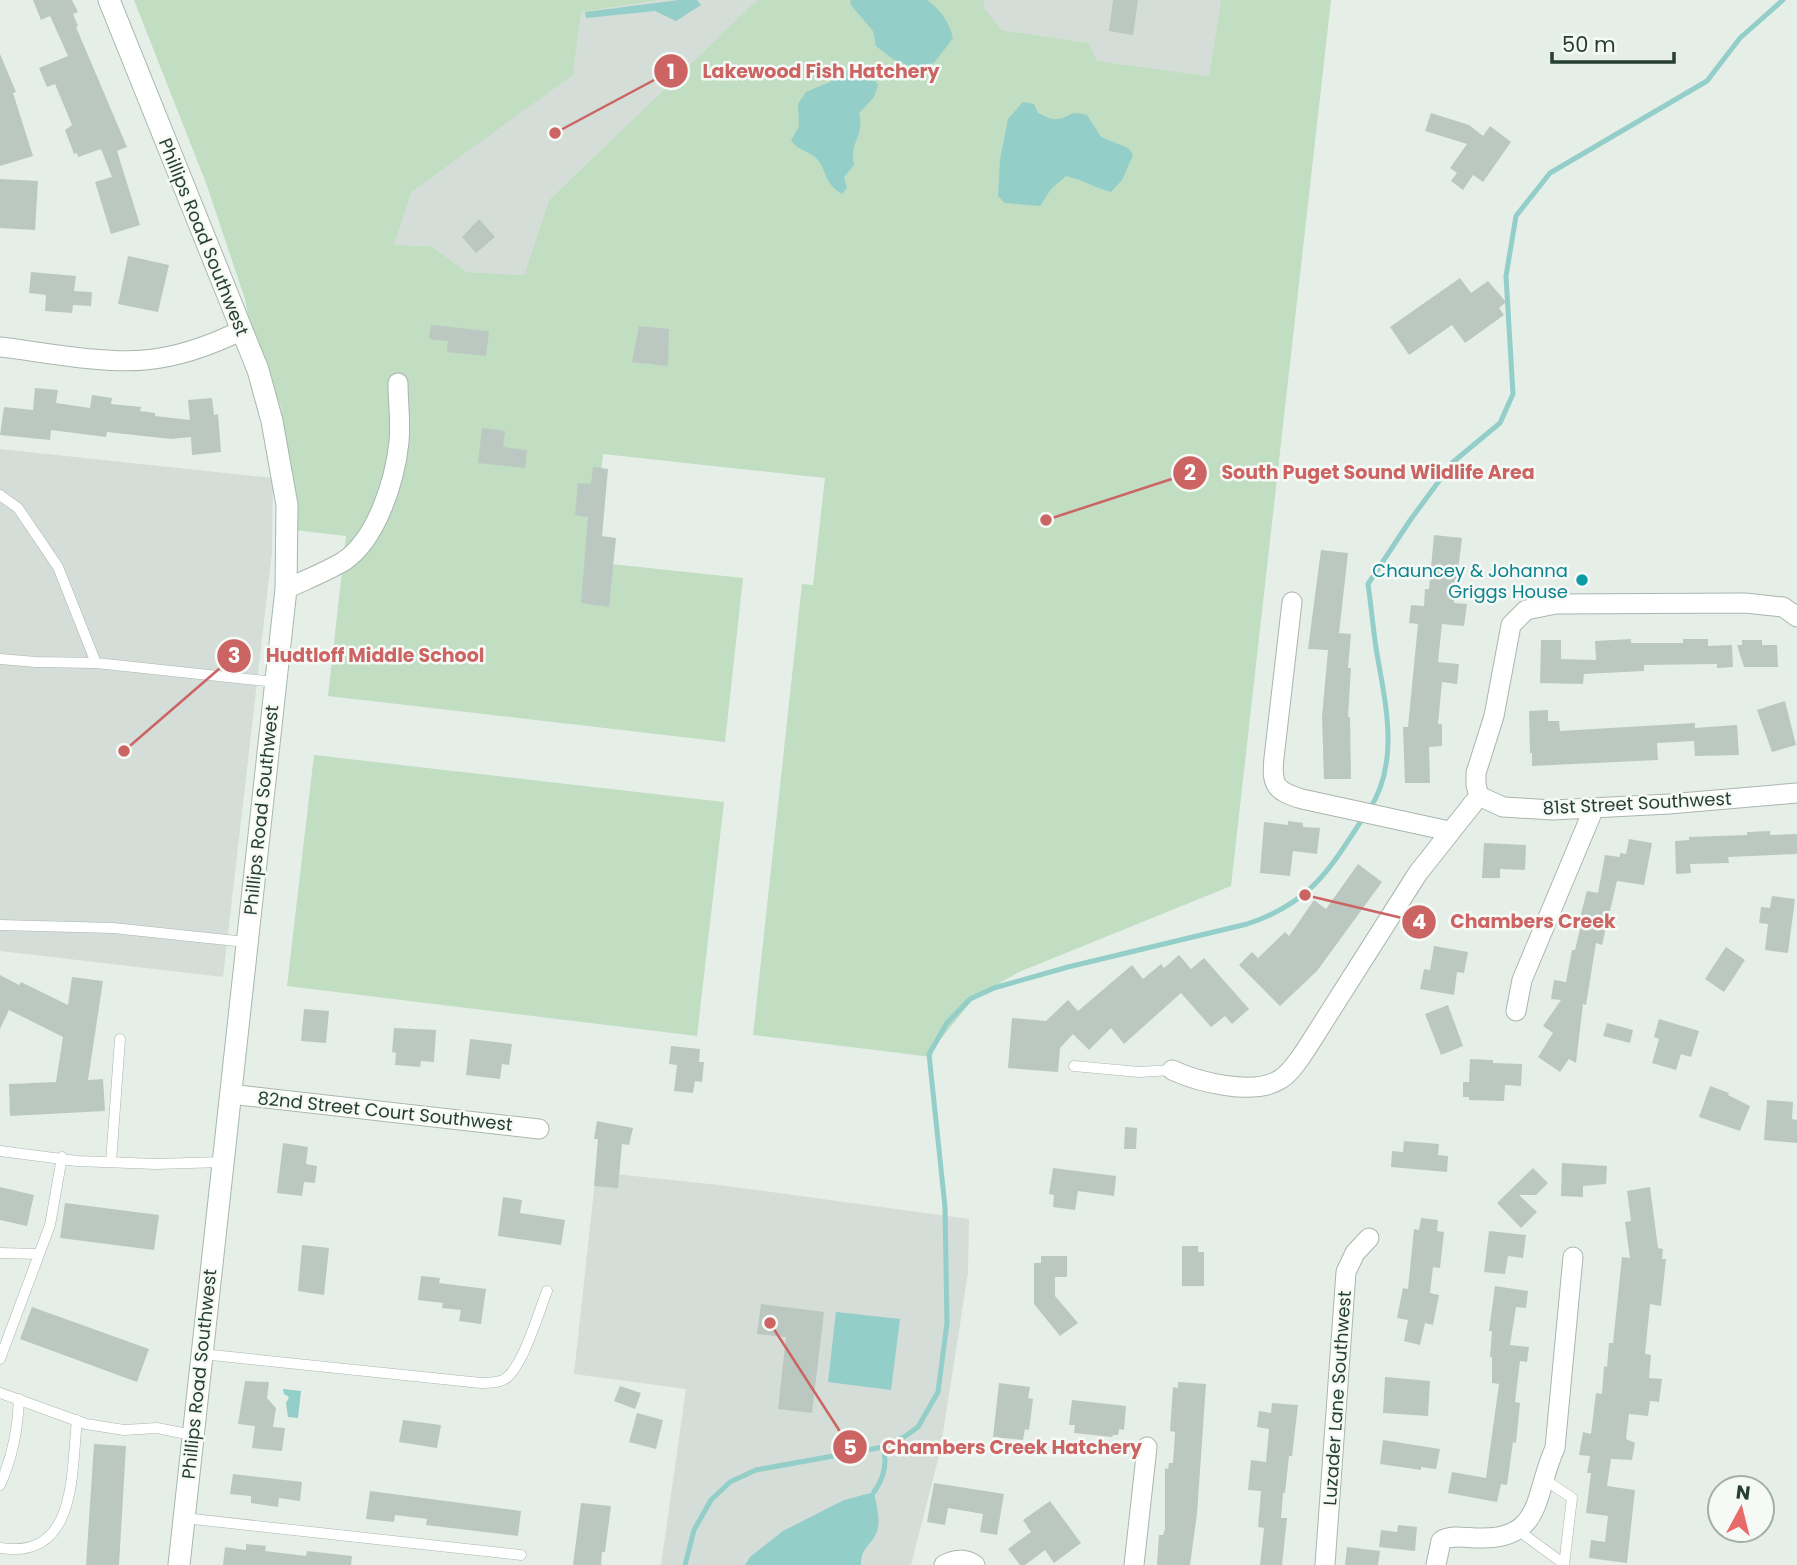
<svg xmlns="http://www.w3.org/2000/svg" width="1797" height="1565" font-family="Poppins,sans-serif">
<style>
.built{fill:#d4ddd7}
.green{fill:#c1ddc2}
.water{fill:#93cec9}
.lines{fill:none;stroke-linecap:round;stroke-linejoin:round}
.stream{stroke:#93cec9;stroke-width:5}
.building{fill:#bbc8c1}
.lane-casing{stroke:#a9b6ae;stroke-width:11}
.street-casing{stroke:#a9b6ae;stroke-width:21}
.secondary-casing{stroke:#a5b9ad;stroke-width:23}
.lane{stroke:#fff;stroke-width:10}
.street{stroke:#fff;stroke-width:19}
.secondary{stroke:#fff;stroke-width:21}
.culture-dot{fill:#0f9aa8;stroke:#f6faf7;stroke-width:2.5}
.labels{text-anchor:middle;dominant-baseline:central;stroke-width:5;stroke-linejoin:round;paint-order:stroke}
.street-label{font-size:18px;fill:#263f32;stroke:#f6faf7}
.culture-label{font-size:18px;fill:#0d838f;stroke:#f6faf7;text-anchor:end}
.leader{fill:none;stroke:#cb6462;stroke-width:2.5}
.callout-dot{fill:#cb6462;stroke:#f6faf7;stroke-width:2.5}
.mark-label{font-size:21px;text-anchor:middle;font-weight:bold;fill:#fff}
.callout-label{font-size:19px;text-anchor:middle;font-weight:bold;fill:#cb6462;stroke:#f6faf7;stroke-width:5;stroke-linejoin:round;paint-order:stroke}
</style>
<rect width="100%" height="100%" fill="#e6eee8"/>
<path class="built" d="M660,0h97l-208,200 -25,75 -57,-3 -36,-26 -38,-1 18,-54 162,-116 8,-63z
M984,0h237l-12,76 -112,-15 -8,-18 -87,-13 -19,-23z
M0,449l273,29 -1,74 -49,425 -223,-26z
M596,1172l123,13 250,34 -1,54 -28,179 -29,113h-250l25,-176 -112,-15z"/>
<path class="green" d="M134,0h526l-79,12 -8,63 -162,117 -17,53 37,1 36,26 57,3 25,-75 208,-200h227v8l18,22 87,13 8,18 112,15 12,-76h110l-100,886 -212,86 -45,26 -35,43 -8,16 -178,-22 49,-451 11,1 12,-107 -222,-24 -11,108 151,16 -18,164 -397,-46 18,-160 -60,-7 4,-43 -9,-78 -32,-88 -4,-21 -39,-116z
M314,755l410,47 -27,234 -410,-50z"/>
<path class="water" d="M679,0h18l4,5 -25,16 -21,-10 -69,7 -1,-6z
M851,0h76c14,10 22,22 26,38l-19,25 -21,4 -19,-7 -18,-14 -3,-15 -23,-27z
M859,69l13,5 6,12 -4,11 -15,16c6,24 -10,28 -5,52l-10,12 3,11 -5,6c-20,-12 -14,-25 -27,-37 -7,-6 -15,-6 -24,-16l8,-15 -1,-22 8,-12 24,-10 11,-11z
M1023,102l11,2 4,9c5,2 13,7 19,6 14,-1 10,-9 30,-4l14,22 27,11 5,7 -11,25 -11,12c-16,-4 -29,-13 -45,-16l-15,13 -11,17 -35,-3 -7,-7 2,-36 8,-41z
M836,1312l64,7 -9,71 -63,-8z
M283,1389l18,2 -3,27 -10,-1 -2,-14 3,-6 -5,-3z
M874,1492c2,12 7,27 3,39 -5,15 -16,15 -16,34h-116l5,-8 33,-26 61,-31z"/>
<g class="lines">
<path class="stream" d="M1369,810c32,-49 16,-108 7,-162 -3,-21 -5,-43 -8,-64l43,-65 42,-57 47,-39 13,-29 -7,-118 10,-60 34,-43 157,-92 33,-43 43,-38
M874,1492c10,-14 14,-28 9,-45
M685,1565l9,-35 17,-30 19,-18 26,-12 127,-23 21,-10 14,-10 20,-35 9,-69 -2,-116 -16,-153 18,-31 23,-24 24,-11 74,-21 179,-43c63,-21 81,-52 116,-106"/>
</g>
<path class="building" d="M33,0h39l6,12 -5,2 5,12 -2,1 51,120 -10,4 23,74 -29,9 -16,-52 17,-5 -11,-28 -23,8 -1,-4 -3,1 -9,-24 7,-5 -17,-41 -8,3 -8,-19 29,-12 -18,-40 -9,4z
M1113,0h25l-5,35 -24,-4z
M0,54l16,38 -3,1 20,63 -33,10z
M1431,113l38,12 14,11 7,-10 21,16 -28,40 -10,-7 -10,15 -12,-9 6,-8 -7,-5 17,-24 -42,-13z
M0,179l38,2 -3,49 -35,-2z
M479,219l16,18 -19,16 -14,-16z
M128,256l41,9 -11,47 -40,-8z
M31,272l45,4 -2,15 18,1 -1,14 -18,-1 -1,8 -27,-2 1,-16 -17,-2z
M1460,278l11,15 17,-12 18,21 -7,6 5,7 -39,28 -13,-18 -43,30 -19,-28z
M431,325l58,6 -3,25 -39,-4 1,-11 -19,-2z
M639,326l30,3 -1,37 -36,-4z
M35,388l23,2 -2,13 34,5 2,-13 20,3 -1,6 30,3 -1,4 15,2v3l35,4 -2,-20 24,-2 2,17 4,-1 3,38 -29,3 -1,-18 -20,2 -64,-7 -1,5 -55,-7 -1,10 -50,-5 4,-28 29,3z
M482,428l23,3 -2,16 24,3 -2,18 -47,-5z
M593,467l15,2 -6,67 14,2 -7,69 -28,-4 7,-86 -13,-2 3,-32 13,1z
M1434,535l28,3 -8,65 13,1 -3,22 -22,-2 -4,38 21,2 -2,20 -15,-2 -4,42h4v22l-13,1 1,36h-25l-2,-56h5l10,-103 -9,-1 2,-18 13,1 1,-17h4z
M1321,550l27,3 -9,80 12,1 -3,34h3l-3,49h2l1,62h-27l-2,-62 6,-67 -20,-1z
M1631,639v4h52v-4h25v7l24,-1 1,22 -16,1v-4l-73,1v6l-60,3 -1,10 -43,-1 1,-43h20v19l35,1 -1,-19z
M1742,640h20v5h15l1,22h-34l-7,-22h5z
M1785,701l11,44 -24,7 -15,-42z
M1548,710v11h11l1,10 135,-8v5l42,-3 2,30 -44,1 -1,-15 -37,2 1,17 -126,6v-13h-2l-1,-42z
M1288,821l15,2v4l17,1 -3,26 -24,-3 -3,25 -30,-3 4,-51 24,3z
M1770,831v4l27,-1v20l-69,3 1,6 -39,1 1,9 -15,1 -1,-33 14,-1v-3l58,-2v-3z
M1629,839l23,4 -8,42 -27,-4 -15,64 -6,-2 -10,62 -3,-1 -7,59 -7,-4 -9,13 -22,-15 15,-24 -10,-7 18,-26 -10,-1 3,-19 12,2 6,-32h3l6,-25h-3l9,-34 11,2 7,-38 15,2v-4l6,1z
M1484,843l42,2 -1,25 -25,-1v9h-18z
M1358,864l24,18 -65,89 -37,35 -41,-41 13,-13 6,6 27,-26 4,4 25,-36 12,9z
M1772,896l23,3 -7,54 -23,-3 3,-26 -9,-1 2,-16 9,1z
M1434,946l34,6 -4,21 -7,-1 -3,23 -34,-6 4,-20 6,1z
M1726,947l19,13 -21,32 -19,-13z
M1179,955l12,14 13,-11 45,51 -17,15 -7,-8 -14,11 -30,-34 -57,51 -13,-16 -22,22 -16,-16 -13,14 -2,24 -50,-4 4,-50 34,3 22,-21 10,11 54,-46 11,14 18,-15 3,4z
M0,975l19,10 2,-3 47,23 4,-28 31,4 -15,99 15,-1 2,32 -95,5 -1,-32 47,-2 7,-45 -54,-27 -9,19z
M1448,1005l15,41 -22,9 -16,-41z
M304,1009l25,2 -3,32 -25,-2z
M1659,1019l40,12 -8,26 -10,-3 -5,16 -24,-7 7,-24 -5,-2z
M1607,1023l26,7 -3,13 -27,-7z
M394,1028l42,2 -2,32 -13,-1 -1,6 -25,-2 1,-12 -4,-1z
M470,1039l42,5 -3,21 -7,-1 -2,15 -34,-4z
M671,1046l29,3 -1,13h5l-2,20 -7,-1 -2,12 -19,-2 3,-26 -8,-1z
M1470,1059l23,1v3l29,1 -1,22 -16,-1 -1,16 -35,-1v-3h-6v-15h6z
M1710,1086l19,7 -1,2 22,11 -10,25 -41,-14z
M1767,1100l26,2 -1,17 5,1v23l-33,-3z
M597,1121l36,7 -4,17 -7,-1 -4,44 -24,-2 4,-47h-4z
M1125,1127l12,1 -1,21h-12z
M1404,1141l35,3 -1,11 10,1 -1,16 -56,-5 1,-16 11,1z
M283,1143l25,4 -2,17 11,2 -2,17 -11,-1 -2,14 -25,-3z
M1562,1163l45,3 -1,18 -23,2v11l-22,-1z
M1053,1168l63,8 -2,20 -36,-5 -3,19 -22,-3 1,-12 -5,-1z
M1533,1168l15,15 -12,12h-17l18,17 -16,16 -24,-25z
M0,1187l34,8 -7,31 -27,-6z
M1650,1187l8,61 5,1 -1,10h4l-5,47 -11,-2 -5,50 6,1 -2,23 13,1 -3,23 -9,-1 -2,15 -19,-2 -3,25 9,4 -3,17 -21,-1 -4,27 28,4 -8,73 -38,-5 2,-18 14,2 3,-26 -22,-3 5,-40h-4l3,-17 -11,-1 4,-23 8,2 5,-41 6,1 2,-28 3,1 2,-24h4l9,-86 8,1 -5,-36 6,-1 -4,-30z
M503,1197l19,3 -2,13 45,7 -4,25 -63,-9z
M65,1203l94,12 -5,35 -94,-12z
M1421,1218l17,2 -1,11 7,1 -4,36 -7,-1 -3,26 9,2 -6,30 -8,-2 -5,22 -16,-4 4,-21 -11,-2 6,-30 5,1 6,-60 5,1z
M1489,1231l37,4 -3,23 -15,-2 -3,18 -21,-2z
M302,1245l27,3 -5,47 -26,-4z
M1182,1246h16v6h6v34h-22z
M1041,1256h26v21h-12v19l23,27 -18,13 -26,-32v-41h7z
M421,1276l19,2 -1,5 47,6 -5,35 -22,-3 2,-11 -19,-2 1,-5 -25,-3z
M1495,1286l33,5 -2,17 -10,-1 -6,38 19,2 -2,15 -7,-1 -5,41 5,1 -4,40 -3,-1 -6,43 -6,-1 -4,18 -49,-9 4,-21 34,6 13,-94 -7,-1v-26h-2l2,-26h-3z
M761,1304l63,8 -12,101 -34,-4 8,-72 -29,-3z
M32,1307l117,42 -12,33 -117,-43z
M1385,1377l45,4 -2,35 -45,-3z
M245,1381l24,1 -2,16 9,10 -3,19 12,1 -3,23 -30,-3 3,-22 -17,-2z
M1178,1382l28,2 -9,130 -7,51h-33l2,-30h4l2,-6v-61l3,1 1,-6h4l2,-31 -5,-1 3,-44 5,1z
M999,1383l31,4 -2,11 5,1 -2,16 -2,15 -4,-1 -2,11 -30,-3z
M620,1386l21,7 -6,16 -21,-8z
M1072,1400l54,6 -2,24 -5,-1 -1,6h-5l-1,2 -38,-4 1,-8h-6z
M1272,1403l26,2 -6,51h-3l-4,37h-2l-2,25h6l-5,47h-22l4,-37 -6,-1 3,-36 -13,-1 3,-30 15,2 3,-33 -12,-2 2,-16 12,2z
M637,1413l26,7 -7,29 -27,-7z
M403,1420l38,5 -4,23 -38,-6z
M1383,1440l57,9 -4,20 -15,-2v3l-41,-6z
M94,1444l32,2 -7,119h-33z
M233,1474l69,8 -2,19 -21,-3 -1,9 -27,-4v-7l-21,-2z
M934,1483l70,11 -7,41 -17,-3 3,-18 -35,-6 -3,17 -18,-3z
M370,1491l151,20 -3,25 -92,-11 1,-6 -32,-4 -1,7 -28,-3z
M1050,1501l31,42 -27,20 -9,-13 -20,15h-5l-12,-16 23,-17 -8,-12z
M581,1503l30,3 -6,46h-3l-1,13h-28z
M1398,1525l19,2 -2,24 -36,-4 2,-17 16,2z
M246,1544l20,2 -1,5 41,5 1,-5 45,5 -1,9h-128l2,-18 21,3z
M1347,1547l33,4 -2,14h-33z"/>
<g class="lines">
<defs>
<path id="lane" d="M0,495l18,13 40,59 38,96
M0,659l36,3 60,1 179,19
M0,925l113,3 133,14
M1074,1066l65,6 33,-2
M0,1151l77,10 79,3 67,-2
M111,1162l9,-123
M0,1253l39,1
M202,1354l279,29c6,0 16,0 22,-3 19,-9 36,-69 44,-89
M0,1359l50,-134 12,-68
M0,1393l86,31 38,6 33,-2 35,7
M1544,1479l28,19 -8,67
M0,1485c13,-29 18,-55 19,-86
M184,1518l337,37
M1519,1531l45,33
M0,1548c78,12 71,-76 77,-128"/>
<path id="street" d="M0,347c43,5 103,17 145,13 33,-3 67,-15 97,-30
M286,589c19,-9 40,-17 58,-28 33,-22 51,-81 55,-119 2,-19 -1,-40 -1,-59
M1292,602l-18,156c-3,28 2,33 28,41l147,32
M1479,796l-3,-11v-12l18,-57 17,-91 15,-15 30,-6 189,-1 38,4 14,10
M1479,796l24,11 50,3 116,-6 128,-11
M1516,1011l6,-31 72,-172
M1172,1070c26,12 81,26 107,10 11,-6 18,-18 26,-29l113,-178 61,-77
M230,1094l309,35
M944,1565c10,-6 21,-7 31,0
M1134,1565l13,-118
M1325,1565l21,-293 9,-19 14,-15
M1436,1565l5,-24c10,-7 26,-3 38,-3 65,2 55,-45 76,-90l18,-191"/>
<path id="secondary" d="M109,0l149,370 14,51 15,84 -1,84 -107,976"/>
</defs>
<use href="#lane" class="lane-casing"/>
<use href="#street" class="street-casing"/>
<use href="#secondary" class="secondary-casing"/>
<use href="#lane" class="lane"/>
<use href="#street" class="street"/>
<use href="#secondary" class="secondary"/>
</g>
<circle class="culture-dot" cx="1582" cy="580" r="7"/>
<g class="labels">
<g class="street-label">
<text transform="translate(204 237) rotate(68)">Phillips Road Southwest</text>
<text transform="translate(1637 803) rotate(-3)">81st Street Southwest</text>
<text transform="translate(261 810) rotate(-84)">Phillips Road Southwest</text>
<text transform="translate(385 1111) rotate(6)">82nd Street Court Southwest</text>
<text transform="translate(199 1374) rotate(-84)">Phillips Road Southwest</text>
<text transform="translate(1337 1398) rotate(-86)">Luzader Lane Southwest</text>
</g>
<g class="culture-label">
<text x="1568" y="570">Chauncey &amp; Johanna<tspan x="1568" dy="21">Griggs House</tspan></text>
</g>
</g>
<path class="leader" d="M555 133L671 71M1046 520L1190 473M124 751L234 656M1305 895L1419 922M770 1323L850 1447"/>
<g class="callout-dot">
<circle cx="555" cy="133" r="7"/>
<circle cx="1046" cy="520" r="7"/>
<circle cx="124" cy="751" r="7"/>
<circle cx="1305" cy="895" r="7"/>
<circle cx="770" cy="1323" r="7"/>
<circle cx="671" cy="71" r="18"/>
<circle cx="1190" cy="473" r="18"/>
<circle cx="234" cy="656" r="18"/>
<circle cx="1419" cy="922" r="18"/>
<circle cx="850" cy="1447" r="18"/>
</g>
<g class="mark-label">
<text x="671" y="79">1</text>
<text x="1190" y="480">2</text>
<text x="234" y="663">3</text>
<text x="1419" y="929">4</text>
<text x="850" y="1455">5</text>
</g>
<g class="callout-label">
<text x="821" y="78">Lakewood Fish Hatchery</text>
<text x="1378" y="479">South Puget Sound Wildlife Area</text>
<text x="375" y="662">Hudtloff Middle School</text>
<text x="1533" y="928">Chambers Creek</text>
<text x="1012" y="1454">Chambers Creek Hatchery</text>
</g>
<g transform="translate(1741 1509) rotate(7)"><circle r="33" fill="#f6faf7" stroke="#a3afa8" stroke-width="2"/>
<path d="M0-5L12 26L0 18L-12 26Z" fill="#e86b6a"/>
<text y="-10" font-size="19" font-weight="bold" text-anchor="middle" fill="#263f32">N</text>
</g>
<path d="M1552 52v10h122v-10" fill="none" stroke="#263f32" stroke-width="3.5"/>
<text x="1562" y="52" font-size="21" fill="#263f32" stroke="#f6faf7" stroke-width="5" paint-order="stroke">50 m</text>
</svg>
